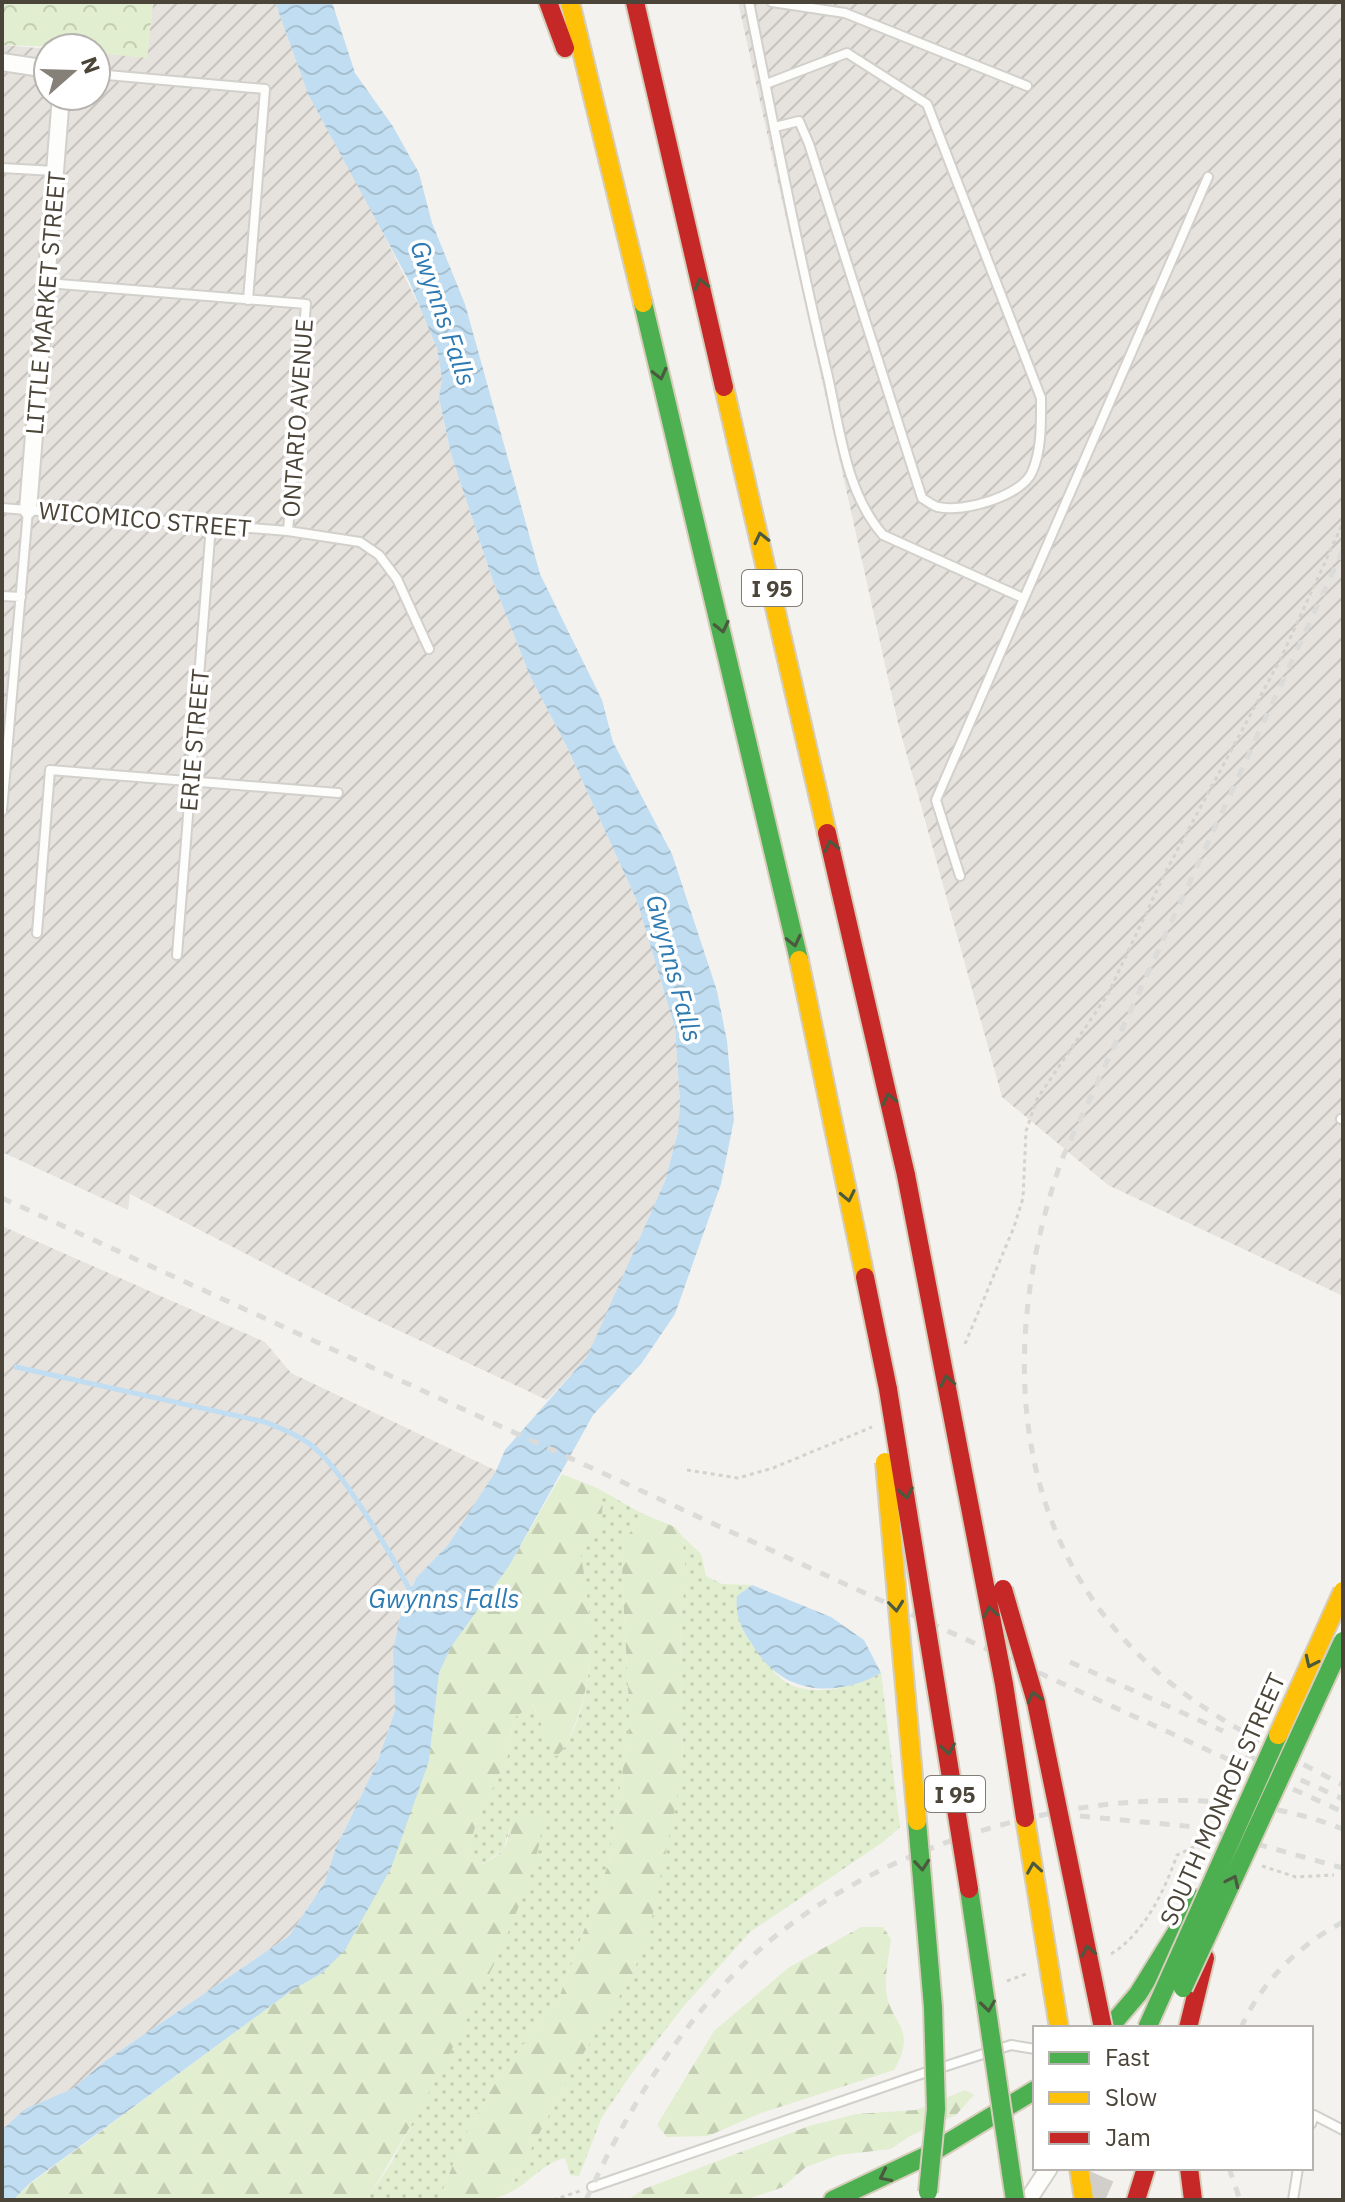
<svg xmlns="http://www.w3.org/2000/svg" width="1345" height="2202" font-family="'IBM Plex Sans',sans-serif">
<style>
.industrial{fill:url(#industrial-furrows)}
.grass{fill:url(#grass-dots)}
.forest{fill:url(#forest-firs)}
.park{fill:url(#park-crowns)}
.water{fill:url(#water-waves)}
.lines{fill:none;stroke-linecap:round;stroke-linejoin:round}
.stream{stroke:#c0ddf1;stroke-width:5}
.primary-tunnel{stroke:#d2cfca;stroke-width:26;stroke-dasharray:26 13;stroke-linecap:butt}
.lane-casing{stroke:#d2d0cb;stroke-width:12}
.street-casing{stroke:#d2d0cb;stroke-width:20}
.fast-casing{stroke:#d6cebb;stroke-width:22}
.slow-casing{stroke:#d6cebb;stroke-width:22}
.jam-casing{stroke:#d6cebb;stroke-width:22}
.path{stroke:#d3d2cc;stroke-width:3;stroke-dasharray:4 4;stroke-linecap:butt}
.lane{stroke:#fdfdfc;stroke-width:8}
.street{stroke:#fdfdfc;stroke-width:16}
.fast{stroke:#4caf50;stroke-width:18}
.slow{stroke:#ffc107;stroke-width:18}
.jam{stroke:#c62828;stroke-width:18}
.rail{stroke:#dbdbda;stroke-width:5;stroke-dasharray:10 10;stroke-linecap:butt}
.fast-bridge-casing{stroke:#d6cebb;stroke-width:22;stroke-linecap:butt}
.slow-bridge-casing{stroke:#d6cebb;stroke-width:22;stroke-linecap:butt}
.jam-bridge-casing{stroke:#d6cebb;stroke-width:22;stroke-linecap:butt}
.fast-bridge{stroke:#4caf50;stroke-width:18}
.slow-bridge{stroke:#ffc107;stroke-width:18}
.jam-bridge{stroke:#c62828;stroke-width:18}
.oneway{stroke:#4b593e}
.labels{text-anchor:middle;dominant-baseline:central;stroke-width:7;stroke-linejoin:round;paint-order:stroke}
.shield{fill:#fff;stroke:#817c74;stroke-width:2}
.shield-label{font-size:22px;font-weight:bold;fill:#4b4439}
.street-label{font-size:24px;fill:#4b4439;stroke:#fff}
.water-label{font-size:26px;font-style:italic;fill:#2e7ab2;stroke:#fff}
</style>
<defs>
<pattern id="industrial-furrows" width="10" height="10" patternUnits="userSpaceOnUse" patternTransform="scale(2)"><rect width="10" height="10" fill="#e6e2de"/><path d="M-1 1l2-2M0 10L10 0M9 11l2-2" fill="none" stroke="#c7c3bf"/></pattern>
<pattern id="grass-dots" width="8" height="8" patternUnits="userSpaceOnUse" patternTransform="scale(2)"><rect width="8" height="8" fill="#e1eecf"/><path d="M2 2h.1M6 6h.1" fill="none" stroke="#c3cdb2" stroke-width="1.8" stroke-linecap="round"/></pattern>
<pattern id="forest-firs" width="22" height="20" patternUnits="userSpaceOnUse" patternTransform="scale(2)"><rect width="22" height="20" fill="#e1eecf"/><path d="M5 1l3.5 6h-7zM16 11l3.5 6h-7z" fill="#c3cdb2"/></pattern>
<pattern id="park-crowns" width="20" height="18" patternUnits="userSpaceOnUse" patternTransform="scale(2)"><rect width="20" height="18" fill="#e1eecf"/><path d="M2 6a3 3 0 1 1 6 0M12 15a3 3 0 1 1 6 0" fill="none" stroke="#c3cdb2"/></pattern>
<pattern id="water-waves" width="16" height="10" patternUnits="userSpaceOnUse" patternTransform="scale(2)"><rect width="16" height="10" fill="#c0ddf1"/><path d="M0 5q4-4 8 0t8 0" fill="none" stroke="#a6bfcf"/></pattern>
</defs>
<rect width="100%" height="100%" fill="#f4f2ee"/>
<path class="industrial" d="M153,2h122l33,92 59,107 62,125 8,22 5,31 -3,20 12,55 42,127 37,95 37,71 70,154 38,127 5,74 -2,30 -13,49 -78,177 -40,42 -192,-90 -225,-116 -2,16 -126,-58v-1107l46,4v47h48v-43l51,4z
M738,2h605v1294l-235,-111 -106,-88 -104,-374z
M2,1226l263,116 26,31 206,98 -49,74 -32,33 -17,42 -6,32 2,59 -18,52 -42,87 -10,32 -36,54 -184,125 -33,28 -46,20 -24,21z"/>
<path class="grass" d="M599,1489l42,24 -17,32 -2,30 8,149 -22,141 -49,133 -59,77 -37,64 -24,61h-73l26,-38 77,-150 42,-187 -8,25 -21,14 -16,-7 10,-33 32,-69 5,-36 19,-16 24,53c11,-7 13,-18 19,-30 23,-56 16,-113 5,-171 16,-20 29,-41 19,-66z
M682,1536l19,18 5,22 16,8 30,1 -15,11c11,22 24,60 39,78 24,28 79,14 105,-1l19,154 -17,15 -133,90 -67,75 -51,66 -30,44 -23,59 -9,-1 -5,-17c-23,5 -36,26 -58,36l66,-124 110,-301 -3,-151 6,-41z"/>
<path class="forest" d="M562,1474l37,15c10,25 -3,46 -18,67 10,57 17,114 -7,170 -5,12 -7,23 -19,31l-22,-53 -20,15 -5,36 -32,69 -10,33 17,7c6,-4 17,-9 21,-16 13,-21 3,-35 37,-34 14,57 -136,329 -175,386h-353l17,-16 261,-193 31,-18 107,-212 10,-88 12,-26 58,-81z
M641,1513l34,14 7,9 4,41 -6,41 3,151 -34,163 -18,46 -58,92 -66,124 -17,6h-51l24,-61 37,-64 59,-77 49,-133 22,-141 -8,-149 2,-31z
M861,1927h22l8,12c-2,16 -6,34 -5,50 3,36 33,37 8,81l-133,43 -53,23 -41,1 -10,-12 57,-94 74,-63z
M965,2090l9,5 -18,20 -46,21 -19,13 -52,6 -33,12 -23,20 -38,13h-118l17,-11 165,-63 48,-12 59,-4z"/>
<path class="park" d="M2,2h151l-6,56 -51,-5v-5l-94,-3z"/>
<path class="water" d="M275,2h57l23,71 37,52 27,48 13,50 33,81 75,270 62,126 11,42 59,112 45,137 10,50 7,79 -13,64 -46,130 -34,50 -48,51 -84,151 -58,81 -12,26 -10,88 -38,107 -46,82 -23,23 -31,18 -261,192 -17,17h-11v-70l23,-21 47,-20 33,-28 184,-125 36,-54 10,-32 42,-87 18,-52 -2,-59 6,-32 17,-42 32,-33 48,-74 9,-21 82,-93 78,-176 13,-49 2,-30 -5,-74 -38,-127 -70,-154 -37,-71 -37,-95 -42,-127 -12,-56 3,-19 -5,-31 -28,-67 -101,-187z
M752,1585l79,32 33,23 17,33c-46,26 -99,21 -128,-27 -12,-19 -18,-28 -16,-50z"/>
<g class="lines">
<path class="stream" d="M16,1367l249,55c20,8 39,15 54,30 27,25 78,111 94,145"/>
<path class="primary-tunnel" d="M1091,2200l14,-32"/>
<defs>
<path id="lane" d="M749,2c25,125 49,250 79,375 12,53 18,116 55,158l140,63
M772,2l73,11 182,73
M96,74l169,15 -17,211
M766,84l81,-31 80,51 114,294c0,24 1,52 -9,74 -10,24 -69,41 -94,35 -5,-1 -11,-6 -16,-9l-113,-354 -10,-23 -24,6
M2,168l52,3
M47,283l259,21 -18,227
M2,508l286,23 72,11 19,13 18,24 32,70
M2,596l19,1
M2,811l26,-301
M960,876l-24,-76 272,-623
M37,933l13,-163 288,23
M177,955l34,-430
M1341,1119l2,1
M940,2068l71,-23 24,4
M1311,2124l3,-9 29,15
M592,2187l335,-115
M1293,2200l5,-32"/>
<path id="street" d="M2,62l46,7
M28,510l33,-414
M1028,2200l21,-32"/>
<path id="fast" d="M643,303l156,657
M1109,2028l29,-34 59,-95
M833,2200l93,-44 109,-66"/>
<path id="slow" d="M570,2l73,301
M724,387l103,446
M799,960l66,317
M1079,2168l5,32"/>
<path id="jam" d="M548,2l17,46
M635,2l89,385
M827,833l79,342
M865,1277l23,112
M1188,2028l17,-70
M1189,2168l4,32
M1136,2200l10,-32"/>
</defs>
<use href="#lane" class="lane-casing"/>
<use href="#street" class="street-casing"/>
<use href="#fast" class="fast-casing"/>
<use href="#slow" class="slow-casing"/>
<use href="#jam" class="jam-casing"/>
<path class="path" d="M965,1344l49,-117 9,-29 3,-67 11,-32 71,-105 57,-121 116,-215 62,-135
M687,1470l51,8 35,-10 99,-41
M1262,1866l34,11 38,-2
M1111,1954c33,-20 54,-64 66,-99l19,-9 9,3
M1007,1981l19,-7
M553,2200l27,-9"/>
<use href="#lane" class="lane"/>
<use href="#street" class="street"/>
<use href="#fast" class="fast"/>
<use href="#slow" class="slow"/>
<use href="#jam" class="jam"/>
<path class="rail" d="M1343,550l-281,609c-64,180 -56,385 100,517 55,46 118,76 181,109
M2,1198l1341,614
M1070,1662l153,69
M1246,1755l97,44
M1080,1816l116,11 147,41
M1241,2028c20,-46 58,-83 102,-106
M1229,2168l11,32
M586,2200c40,-88 88,-167 157,-235 139,-137 416,-208 600,-136"/>
<defs>
<path id="fast-bridge" d="M917,1821l16,186 3,102 -8,83
M969,1889l46,311
M1183,1988l160,-347
M1147,2028l131,-293"/>
<path id="slow-bridge" d="M885,1462l32,359
M1278,1735l65,-144
M1025,1818l34,210"/>
<path id="jam-bridge" d="M906,1175l98,509 21,134
M888,1389l81,500
M1003,1589l33,113 67,326"/>
</defs>
<use href="#fast-bridge" class="fast-bridge-casing"/>
<use href="#slow-bridge" class="slow-bridge-casing"/>
<use href="#jam-bridge" class="jam-bridge-casing"/>
<use href="#fast-bridge" class="fast-bridge"/>
<use href="#slow-bridge" class="slow-bridge"/>
<use href="#jam-bridge" class="jam-bridge"/>
</g>
<defs><path id="oneway-chevron" d="M-2-3.5L2.5 0L-2 3.5" fill="none" stroke-width="1.6" stroke-linecap="round" stroke-linejoin="round" transform="scale(2)"/></defs>
<g class="oneway">
<use href="#oneway-chevron" transform="translate(701 284) rotate(-103)"/>
<use href="#oneway-chevron" transform="translate(660 374) rotate(76)"/>
<use href="#oneway-chevron" transform="translate(761 538) rotate(-103)"/>
<use href="#oneway-chevron" transform="translate(722 627) rotate(77)"/>
<use href="#oneway-chevron" transform="translate(831 846) rotate(-103)"/>
<use href="#oneway-chevron" transform="translate(794 941) rotate(77)"/>
<use href="#oneway-chevron" transform="translate(889 1099) rotate(-103)"/>
<use href="#oneway-chevron" transform="translate(848 1196) rotate(78)"/>
<use href="#oneway-chevron" transform="translate(947 1381) rotate(-101)"/>
<use href="#oneway-chevron" transform="translate(906 1493) rotate(80)"/>
<use href="#oneway-chevron" transform="translate(896 1606) rotate(84)"/>
<use href="#oneway-chevron" transform="translate(990 1612) rotate(-100)"/>
<use href="#oneway-chevron" transform="translate(1311 1662) rotate(115)"/>
<use href="#oneway-chevron" transform="translate(1034 1697) rotate(-105)"/>
<use href="#oneway-chevron" transform="translate(948 1749) rotate(81)"/>
<use href="#oneway-chevron" transform="translate(922 1865) rotate(85)"/>
<use href="#oneway-chevron" transform="translate(1034 1868) rotate(-99)"/>
<use href="#oneway-chevron" transform="translate(1233 1881) rotate(-65)"/>
<use href="#oneway-chevron" transform="translate(1088 1951) rotate(-101)"/>
<use href="#oneway-chevron" transform="translate(988 2006) rotate(82)"/>
<use href="#oneway-chevron" transform="translate(885 2176) rotate(154)"/>
</g>
<g class="labels">
<g class="shield">
<rect x="742" y="570" width="60" height="36" rx="6"/>
<rect x="925" y="1776" width="60" height="36" rx="6"/>
</g>
<g class="shield-label">
<text x="772" y="588">I 95</text>
<text x="955" y="1794">I 95</text>
</g>
<g class="street-label">
<text transform="translate(45 303) rotate(-85)">LITTLE MARKET STREET</text>
<text transform="translate(297 418) rotate(-86)">ONTARIO AVENUE</text>
<text transform="translate(145 519) rotate(5)">WICOMICO STREET</text>
<text transform="translate(194 740) rotate(-85)">ERIE STREET</text>
<text transform="translate(1222 1799) rotate(-66)">SOUTH MONROE STREET</text>
</g>
<g class="water-label">
<text transform="translate(444 313) rotate(71)">Gwynns Falls</text>
<text transform="translate(675 968) rotate(75)">Gwynns Falls</text>
<text x="444" y="1598">Gwynns Falls</text>
</g>
</g>
<rect width="1345" height="2202" fill="none" stroke="#4b4439" stroke-width="8"/>
<rect x="1033" y="2026" width="280" height="144" fill="#ffffff" stroke="#b7b4b0" stroke-width="2"/>
<rect x="1049" y="2052" width="40" height="12" fill="#4caf50" stroke="#b7b4b0" stroke-width="2"/>
<text x="1105" y="2066" font-size="24" fill="#4b4439">Fast</text>
<rect x="1049" y="2092" width="40" height="12" fill="#ffc107" stroke="#b7b4b0" stroke-width="2"/>
<text x="1105" y="2106" font-size="24" fill="#4b4439">Slow</text>
<rect x="1049" y="2132" width="40" height="12" fill="#c62828" stroke="#b7b4b0" stroke-width="2"/>
<text x="1105" y="2146" font-size="24" fill="#4b4439">Jam</text>
<g transform="translate(72 72) rotate(70)"><circle r="38" fill="#ffffff" stroke="#b7b4b0" stroke-width="2"/>
<path d="M0-6L14 30L0 20L-14 30Z" fill="#868178"/>
<text y="-12" font-size="22" font-weight="bold" text-anchor="middle" fill="#4b4439">N</text>
</g>
</svg>
